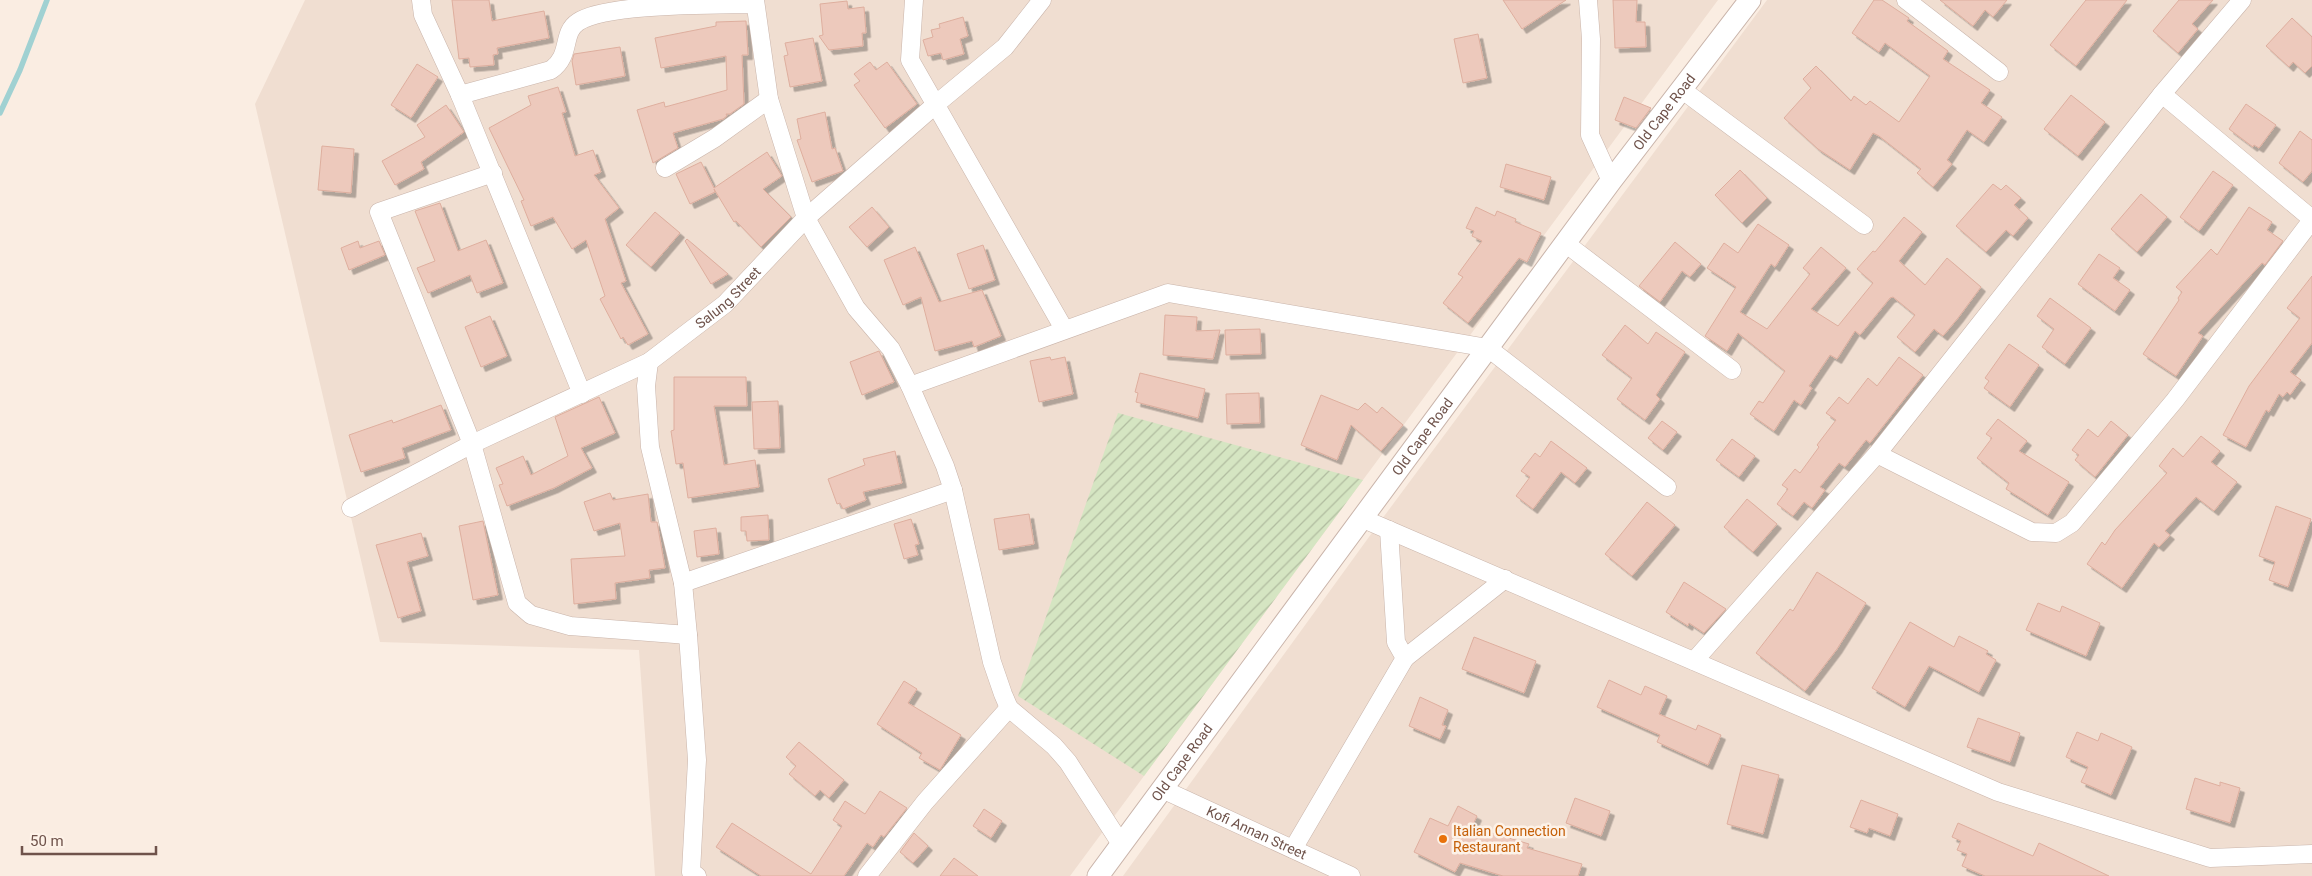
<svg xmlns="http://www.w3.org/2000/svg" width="2312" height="876" font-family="Roboto,sans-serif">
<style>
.residential{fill:#f0ded1}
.garden{fill:url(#garden-furrows)}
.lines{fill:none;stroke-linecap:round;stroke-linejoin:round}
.stream{stroke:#a0d1d2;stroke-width:5.5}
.building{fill:#edc9bc;stroke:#deae9e;filter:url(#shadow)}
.minor-casing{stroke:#c9b4aa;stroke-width:19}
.tertiary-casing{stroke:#c9b4aa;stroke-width:23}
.minor{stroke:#fff;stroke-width:18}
.tertiary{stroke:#fff;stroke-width:21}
.food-dot{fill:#e8710a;stroke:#fdf2e8;stroke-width:2}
.labels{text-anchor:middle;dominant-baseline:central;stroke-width:5;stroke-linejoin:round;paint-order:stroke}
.street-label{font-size:14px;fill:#6f534b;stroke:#fdf2e8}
.food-label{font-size:14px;fill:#c56008;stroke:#fdf2e8;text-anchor:start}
</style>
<defs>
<pattern id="garden-furrows" width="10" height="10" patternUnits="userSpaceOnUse" patternTransform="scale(1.25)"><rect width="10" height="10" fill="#d5e5c2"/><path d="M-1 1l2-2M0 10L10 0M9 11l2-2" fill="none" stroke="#b1bca0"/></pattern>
<filter id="shadow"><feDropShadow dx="4.5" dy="4.5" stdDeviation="0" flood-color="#0004"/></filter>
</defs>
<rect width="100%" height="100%" fill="#faede2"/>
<path class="residential" d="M305,0h1413l-648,876h-415l-16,-226 -259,-8 -125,-538z
M1767,0h545v876h-1189l259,-357z"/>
<path class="garden" d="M1118,413l245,67 -219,296 -126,-80z"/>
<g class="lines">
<path class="stream" d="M0,113l20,-43 27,-70"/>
</g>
<path class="building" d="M452,0h37l3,21 52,-10 5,27 -52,10 1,6 -5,1 1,10 -24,2 -1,-9 -10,1z
M1503,0h63l-44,29z
M1613,0h24l-1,22h9l1,25 -31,1z
M1874,0h8l27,18 -2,3 41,30 -5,8 47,31 -9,13 21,14 -18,25 -17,-12 -20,30 5,4 -19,23 -16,-14 4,-4 -42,-33 -6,-3 -23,37 -32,-21 -34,-31 27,-30 -8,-9 13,-13 35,35 3,-5 12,9 4,-4 29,21 31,-46 -45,-33 -6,9 -27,-19z
M1940,0h67l-14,17 -8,-7 -12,16z
M2086,0h41l-51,66 -26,-21z
M2179,0h34l-21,24 6,5 -20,24 -25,-22z
M847,1l1,8 16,-2 2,26h-4l1,13 -34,4 -10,-14 4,-1 -3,-31z
M963,17l5,19 -8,3 4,15 -21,6 -2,-7 -13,3 -5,-16 10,-3 -2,-7 9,-2 -1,-4z
M2292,18l20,19v29l-7,7 -12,-11 -4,5 -23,-21z
M746,21l2,34h-6l2,49 -14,10h-4l1,2 -4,3 -50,14 5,15 -25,15 -16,-53 27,-8 1,5 62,-17 -1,-34 -65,12 -6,-30 61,-12v-4z
M1478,34l9,44 -24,5 -9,-44z
M813,38l9,43 -32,6 -6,-31 4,-1 -3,-12z
M620,47l5,29 -49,9 -4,-24 2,-7z
M870,62l6,8 11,-8 30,42 -32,24 -31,-43 6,-4 -6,-7z
M417,64l21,13 -27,41 -20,-13z
M558,87l8,25 -4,1 13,43 18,-6 8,22 -7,3 25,33 -14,11 21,62 -5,2 27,51 -20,11 -5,-8 -2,2 -21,-40 5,-3 -19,-56 -14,9 -19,-32 -22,9 -10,-25 3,-1 -35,-72 42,-23 -3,-9z
M2071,95l34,27 -27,34 -34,-27z
M1624,97l27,11 -15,20 -21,-8z
M2246,104l30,21 -17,23 -5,-3 -1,2 -24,-18z
M446,105l18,27 -43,30 3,7 -29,16 -13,-24 43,-24 -8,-12z
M825,112l7,37 3,-1 8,23 -31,11 -15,-42 4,-1 -4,-20z
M2300,131l12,9v31l-9,11 -24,-19z
M322,146l32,3 -3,44 -33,-3z
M767,152l15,24 -19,13 28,28 -30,30 -25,-26 -2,1 -20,-33 1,3 -25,12 -14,-30 25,-12 13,26z
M1506,164l45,13 -7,23 -44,-13z
M1740,170l27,28 -25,25 -27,-28z
M2213,171l20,14 -34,46 -19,-14z
M1993,184l8,6 5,-5 15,13 -7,7 14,13 -15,18 -7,-6 -20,22 -30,-26z
M2141,194l26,23 -30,35 -26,-23z
M440,203l18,48 28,-11 17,43 -26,10 -7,-18 -42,18 -11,-25 18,-7 -20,-50z
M872,207l17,20 -22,20 -18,-20z
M1476,207l19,9 2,-5 19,8 -1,3 26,11 -14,29 -8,-4 -51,65 -25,-20 20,-26 -5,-3 24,-33 -10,-5 2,-5 -8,-3z
M2249,207l23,15 -5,8 16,11 -18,24 -3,-2 -64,70 5,3 -27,40 -33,-22 36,-54 -1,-2 4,-6 -6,-5 35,-38 6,6z
M655,212l25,21 -29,34 -25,-22z
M1904,217l18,15 -23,29 26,24 22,-27 34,29 -23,31 -15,18 -9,-7 -19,23 -18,-15 18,-22 -22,-18 -3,1 -30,37 -5,-4 -18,28 -7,-4 -21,31 3,2 -11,17 -7,-5 -20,31 -24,-17 9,-13 4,2 22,-32 -47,-38 -11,18 -22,-15 31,-49 -29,-19 17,-25 14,10 20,-29 31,21 -14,22 -4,-3 -31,48 27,17 43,-55 -7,-6 18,-21 25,21 -35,41 27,17 35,-43 -16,-14 16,-18 2,1z
M687,239l41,35 -17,10 -26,-43z
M358,241l2,7 19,-7 6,14 -36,15 -8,-22z
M1675,242l26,22 -11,13 -8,-6 -22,31 -21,-16z
M983,245l12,35 -26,9 -12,-35z
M915,247l24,55 43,-12 19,46 -27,11 -2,-6 -37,10 -14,-54 -18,8 -19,-45z
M2099,254l21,14 -7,10 17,12 -15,21 -37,-27z
M2312,276v67l-22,29 11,8 -11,15 -3,-3 -4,5 -4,-3 -10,18 -3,-2 -20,37 -23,-12 26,-49 51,-68 -13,-10z
M2050,298l41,30 -26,36 -23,-17 12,-18 -17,-13z
M1165,315l32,2 -1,14 24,-1 -7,29 -50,-4z
M490,316l17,40 -26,11 -16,-40z
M1625,325l23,19 8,-12 29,20 -29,43 4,4 -15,21 -28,-21 15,-21 -30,-23z
M1260,329l1,25 -35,1 -1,-25z
M2009,344l30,21 -29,42 -26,-19 5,-7 -4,-3z
M879,351l15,31 -32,13 -12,-33z
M1050,357l1,3 14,-3 8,37 -34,8 -9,-41z
M1899,357l24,18 -53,68 -4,-3 -21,27 -6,-4 -19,24 5,3 -13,18 -8,-6 -11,14 -16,-12 11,-15 -6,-4 13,-16 5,4 19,-26 -2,-2 19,-25 -10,-7 13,-16 9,7 20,-26 9,8z
M1140,373l65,16 -7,29 -62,-16 2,-9 -3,-1z
M674,377h72l1,29h-33l10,59 31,-5 4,27 -71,11 -5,-35 -7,1 -5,-33 3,-1z
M1259,393l1,30 -33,1 -1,-30z
M1321,395l37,15 7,-7 12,10 5,-6 21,18 -22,26 -30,-26 -14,35 -36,-15z
M599,397l16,36 -34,15 11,20 -38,20 -47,18 -8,-21 4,-1 -7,-16 27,-12 8,19 37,-19 -13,-39z
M778,401l2,47 -26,1 -2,-47z
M441,405l10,25 -49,18 3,10 -44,14 -12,-37 43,-15 1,3z
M1998,419l29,22 -8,10 50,31 -21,33 -42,-26 3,-6 -32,-25 15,-20 -6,-4z
M1662,421l15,11 -14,18 -15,-12z
M2111,421l17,14 -33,42 -20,-17 4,-5 -7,-5 16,-21 10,8z
M2201,436l19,15 -9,11 26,20 -23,29 -18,-14 -31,34 5,4 -11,12 -5,-4 -32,45 -35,-24 15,-22 3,3 10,-15 52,-57 -8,-7 14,-18 10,9z
M1732,439l23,17 -16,21 -23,-17z
M1551,441l36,27 -12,15 -14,-11 -28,37 -17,-13 14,-19 -9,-6 14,-18 5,4z
M895,451l7,32 -39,9 3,8 -23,9 -3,-6 -3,1 -9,-25 37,-14 -2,-6z
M610,493l3,7 35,-6 3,28h6l8,46 -16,2 1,8 -35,5 1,16 -42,5 -3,-45 54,-3 -5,-33 -26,8 -10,-29z
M1747,499l30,25 -24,28 -29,-25z
M1647,502l28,23 -43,51 -27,-22z
M2276,506l35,13 -23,68 -19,-7 6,-18 -16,-6z
M1029,514l5,30 -35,6 -5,-31z
M768,515l1,25 -22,1 -1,-10h-5v-14z
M911,519l8,25 -4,1 3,10 -14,4 -10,-35z
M483,521l15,74 -25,5 -14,-74z
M716,528l3,26 -22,3 -3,-26z
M421,533l7,23 -21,6 14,49 -23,7 -22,-73z
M1817,572l49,31 -29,46 -32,42 -49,-38 34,-44 3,2z
M1684,582l42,27 -22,24 -15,-10 -1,3 -22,-14z
M2038,603l22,9 2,-6 38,17 -14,33 -60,-26z
M1910,622l44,25 5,-11 29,15 -2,3 10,6 -17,32 -50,-26 -24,41 -33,-19z
M1474,637l62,24 -12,32 -62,-24z
M1609,680l32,15 4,-9 22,10 -8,18 37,16 2,-5 23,10 -13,30 -51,-23 3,-7 -63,-28z
M904,681l13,8 -9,14 53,32 -21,35 -21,-12 3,-5 -45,-29z
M1420,697l28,13 -6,15 4,1 -6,13 -31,-13z
M1978,718l42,15 -10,29 -43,-15z
M2077,732l21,9 3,-8 31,14 -21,48 -30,-13 7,-15 -22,-10z
M799,742l45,38 -15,18 -9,-8 -5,6 -26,-22 7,-8 -10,-9z
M1742,765l37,10 -16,59 -36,-10z
M2195,778l25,8v-4l20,6 -10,35 -44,-14z
M880,791l27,17 -23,29 -3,-2 -8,12 -6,-4 -23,33h-83l-45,-29 16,-24 79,51 31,-48 -9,-6 12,-19 20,13z
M1575,798l35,13 -9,25 -35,-13z
M1861,800l37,14 -8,22 -21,-8 -2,5 -17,-6z
M1458,806l19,10 -5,11 57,17 -2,4 55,16 -4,12h-75l-43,-13 -5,9 -41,-20 16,-34 18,8z
M984,809l18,12 -11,17 -18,-12z
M1958,823l75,33 6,-13 70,33h-124l-23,-10 5,-12 -10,-4 4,-9 -9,-4z
M914,833l14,13 -15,17 -13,-11z
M954,858l24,18h-38z"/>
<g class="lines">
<defs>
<g id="minor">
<path d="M421,0l2,15 37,80 122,299"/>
<path d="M755,0l14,99 37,119 50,90 35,41 19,37 35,80 8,24 39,172 11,32 6,14 45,38 14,16 53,82"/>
<path d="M914,0l-4,60 154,269"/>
<path d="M1588,0l3,39 -1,96 21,46"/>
<path d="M1906,0l93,72"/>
<path d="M1681,89l183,136"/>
<path d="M2162,94l150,125"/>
<path d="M460,95l91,-25c21,-15 10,-37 27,-48 28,-19 139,-17 177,-18"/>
<path d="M665,168l50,-30 54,-39"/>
<path d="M493,173l-114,39 93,232 45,159 14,12 39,11 118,9"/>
<path d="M1565,243l167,127"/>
<path d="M649,362l-3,24 4,61 33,136 5,52 9,125 -6,112 6,4"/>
<path d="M910,386l258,-93 320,55 179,139"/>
<path d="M1877,454l155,78 24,1 16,-10 103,-123 137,-180"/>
<path id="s1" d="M351,508l121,-64 177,-82 76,-58 81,-86 129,-113 70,-58 37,-47"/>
<path d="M1361,518l637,274 212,66 102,-4"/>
<path d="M683,583l270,-93"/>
<path d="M1405,658l100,-79"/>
<path d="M1694,661l183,-207 285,-360 80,-94"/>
<path id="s2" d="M1162,789l189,87"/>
<path d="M1293,849l112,-191 -9,-16 -7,-112"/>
<path d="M867,876l58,-74 84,-94"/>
</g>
<g id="tertiary">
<path id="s3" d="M1098,876l513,-695 139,-181"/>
</g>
</defs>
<use href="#minor" class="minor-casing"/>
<use href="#tertiary" class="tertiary-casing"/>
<use href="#minor" class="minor"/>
<use href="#tertiary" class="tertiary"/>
</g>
<circle class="food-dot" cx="1443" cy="839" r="5"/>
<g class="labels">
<g class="street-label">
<text stroke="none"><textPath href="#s3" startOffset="951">Old Cape Road</textPath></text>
<text stroke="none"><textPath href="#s1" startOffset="434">Salung Street</textPath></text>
<text stroke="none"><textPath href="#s3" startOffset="546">Old Cape Road</textPath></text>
<text stroke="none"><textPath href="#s3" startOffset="141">Old Cape Road</textPath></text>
<text stroke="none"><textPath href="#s2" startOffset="104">Kofi Annan Street</textPath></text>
</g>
<g class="food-label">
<text x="1453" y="831">Italian Connection<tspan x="1453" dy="16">Restaurant</tspan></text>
</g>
</g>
<path d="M22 846v8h134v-8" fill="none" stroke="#6f534b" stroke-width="2.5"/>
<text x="30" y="846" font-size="15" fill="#6f534b" stroke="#fdf2e8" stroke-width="4" paint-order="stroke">50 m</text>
</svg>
